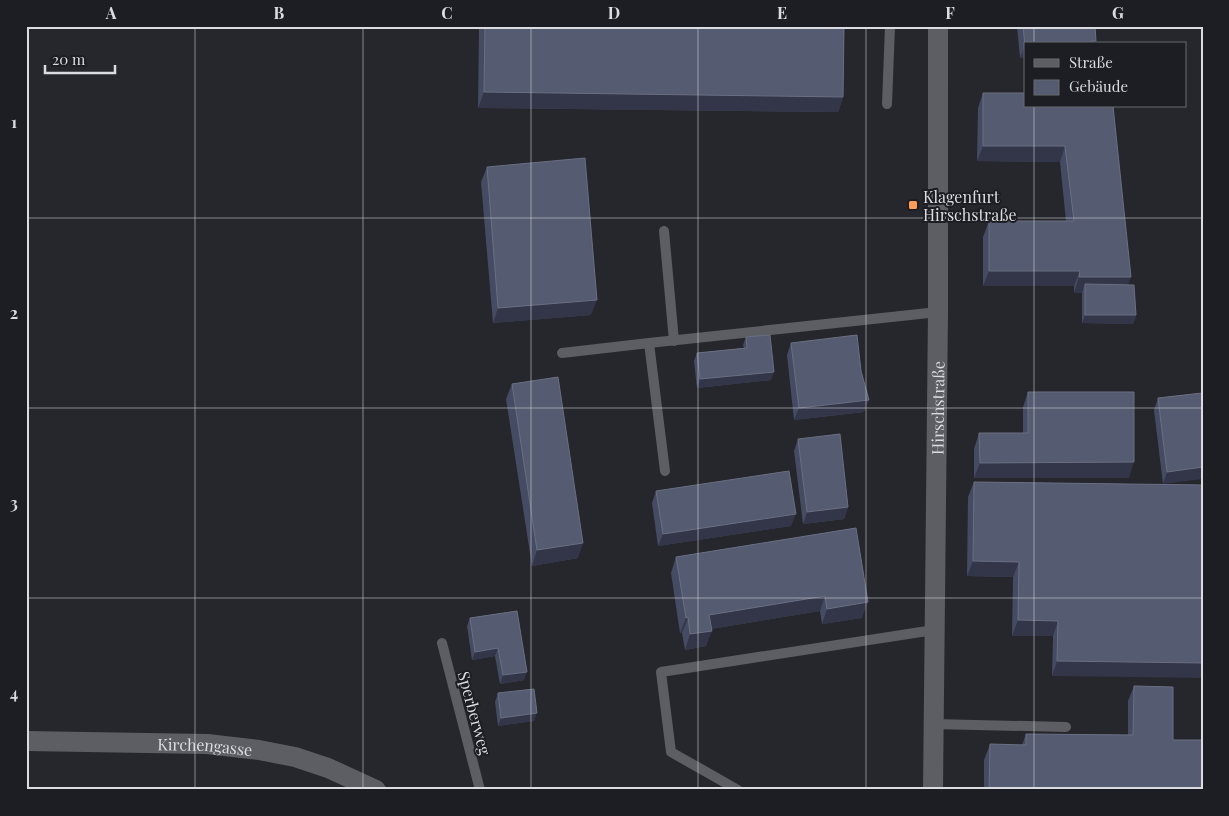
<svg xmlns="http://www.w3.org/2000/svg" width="1229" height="816" font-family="'Playfair Display',serif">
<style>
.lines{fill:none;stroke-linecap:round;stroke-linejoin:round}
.lane{stroke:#5c5e64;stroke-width:10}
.street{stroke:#5c5e64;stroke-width:20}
.wall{fill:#454b63}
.shaded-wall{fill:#323648}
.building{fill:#555b71;stroke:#6a6f82}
.grid{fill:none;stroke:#dbdce0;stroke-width:1;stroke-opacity:0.55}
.poi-dot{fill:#fe9c58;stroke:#1d1e23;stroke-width:2}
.labels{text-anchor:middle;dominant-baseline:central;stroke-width:4;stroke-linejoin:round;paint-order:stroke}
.poi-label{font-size:16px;fill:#dbdce0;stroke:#1d1e23;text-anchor:start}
.street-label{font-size:16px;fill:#dbdce0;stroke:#1d1e23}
.neatline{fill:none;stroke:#dbdce0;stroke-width:2}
.grid-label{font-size:16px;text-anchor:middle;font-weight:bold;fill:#dbdce0}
</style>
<rect width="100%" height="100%" fill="#26272c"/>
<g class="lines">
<path class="lane" d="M887,104l3,-78
M664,231l10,110
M562,353l87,-10
M665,471l-16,-128 289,-31
M442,643l38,147
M933,724l133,3
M738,790l-67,-38 -10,-80 273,-42"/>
<g class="street">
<path id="s1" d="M26,741l181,3 52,6 36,7 33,11 48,22"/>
<path id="s2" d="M933,790l5,-478v-286"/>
</g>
</g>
<path class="wall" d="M479,26h365l-1,71 -5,15 -360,-4z
M1017,26h78l-70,18v14h-5z
M983,93l130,13 15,179 8,30 -3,9 -51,-1v-30h-8v-7h-91v-49l6,-16h77l-6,-59 -83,-1 1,-53z
M487,167l104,148 -98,8 -12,-141z
M746,337l25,43 -74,8 -3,-27 3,-8 47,-5 -1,-3z
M791,343l73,69 -70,8 -7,-65z
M512,384l66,174 -46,8 -26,-167z
M1028,392l101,86h-155v-29l5,-16h44v-26z
M1202,393l-39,91 -9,-74 4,-12z
M798,439l50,68 -4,12 -41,5 -9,-73z
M974,482l229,3 -151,191 1,-40h-41l1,-59 -46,-1 1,-79z
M656,491l135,35 -133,20 -6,-43z
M856,528l6,90 -40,6 -2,-13 -109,18 -5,17 -21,4 -3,-17h-2l-9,-60 5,-16z
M517,611l7,69 -24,4 -5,-28 -23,4 -5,-34 3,-8z
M1134,686l39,54 30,50h-219v-30l6,-16 32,1 4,-11 102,1v-34z
M498,693l36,28 -36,5 -3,-24z"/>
<path class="shaded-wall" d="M1025,46v12h-5z
M484,92l359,5 -5,15 -360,-4z
M983,146h82l-5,16 -83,-1z
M989,271h91l-6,15h-91z
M1079,277h52l-6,16 -40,-9 -3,9h-8z
M597,300l-6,15 -98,8 5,-15z
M1085,315h51l-3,9 -51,-1z
M774,372l-3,8 -74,8 3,-9z
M869,400l-5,12 -70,8 5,-12z
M1134,462l-5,16h-155l6,-15z
M1203,467v12l-40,5 4,-12z
M848,507l-4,12 -41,5 4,-12z
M796,514l-5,12 -133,20 5,-12z
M583,543l-5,15 -46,8 5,-16z
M973,561l46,1 -6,15 -46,-1z
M825,596l-5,15 -116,19 5,-15z
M868,602l-6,16 -40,6 5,-15z
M688,617l-6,16h-2l6,-15z
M1018,620l40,1 -5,15h-41z
M712,631l-6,15 -21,4 5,-16z
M498,648l-3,8 -23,4 3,-8z
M1057,661l146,2v15l-151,-2z
M527,672l-3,8 -24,4 3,-9z
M537,713l-3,8 -36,5 3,-8z"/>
<path class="building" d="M485,26h359l-1,71 -359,-5z
M1023,26h72l1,15h-4l1,3h-68v2z
M983,93h42v13h88l18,171h-52l1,-6h-91v-50h85l-9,-75h-82z
M585,158l12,142 -99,8 -11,-141z
M1085,284l49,1 2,30h-51z
M770,335l4,37 -74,7 -3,-26 50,-5 -1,-11z
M857,335l4,36 8,29 -70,8 -8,-65z
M558,377l25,166 -46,7 -25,-166z
M1028,392h106v70l-154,1 -1,-30h49z
M1202,393l1,6v68l-36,5 -9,-74z
M840,434l8,73 -41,5 -9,-73z
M789,471l7,43 -133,20 -7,-43z
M974,482l229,3v178l-146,-2 1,-40 -40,-1 1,-58 -46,-1z
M856,528l12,74 -41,7 -2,-13 -116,19 3,16 -22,3 -2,-17 -2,1 -10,-61z
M517,611l10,61 -24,3 -5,-27 -23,4 -5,-34z
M1134,686l39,1v53h30v50h-214l1,-46 36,1v-11l107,1z
M534,689l3,24 -36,5 -3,-25z"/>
<path class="grid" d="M195,26v764M363,26v764M531,26v764M698,26v764M866,26v764M1034,26v18M1034,106v684M26,218h1177M26,408h1177M26,598h1177"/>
<rect class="poi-dot" x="908" y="200" width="10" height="10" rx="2.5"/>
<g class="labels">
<g class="poi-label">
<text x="923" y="196">Klagenfurt<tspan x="923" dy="18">Hirschstraße</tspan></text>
</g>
<g class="street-label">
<text stroke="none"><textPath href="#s2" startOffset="382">Hirschstraße</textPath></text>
<text transform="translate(475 713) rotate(75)">Sperberweg</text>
<text stroke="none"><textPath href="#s1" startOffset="179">Kirchengasse</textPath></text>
</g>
</g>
<rect width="1229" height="816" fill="none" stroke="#1d1e23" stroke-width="55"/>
<rect x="1024" y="42" width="162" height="65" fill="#1d1e23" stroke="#696a6f"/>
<rect x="1034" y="59" width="25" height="8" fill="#5c5e64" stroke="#696a6f"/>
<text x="1069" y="68" font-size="15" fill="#dbdce0">Straße</text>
<rect x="1034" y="80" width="25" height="15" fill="#555b71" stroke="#696a6f"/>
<text x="1069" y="92" font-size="15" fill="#dbdce0">Gebäude</text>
<path d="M45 65v8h70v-8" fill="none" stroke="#dbdce0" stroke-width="2.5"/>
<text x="52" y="65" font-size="15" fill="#dbdce0" stroke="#1d1e23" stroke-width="4" paint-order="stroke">20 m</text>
<rect x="28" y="28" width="1174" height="760" class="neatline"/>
<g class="grid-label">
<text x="111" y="19">A</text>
<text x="279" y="19">B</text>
<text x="447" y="19">C</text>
<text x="614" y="19">D</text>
<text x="782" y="19">E</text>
<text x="950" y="19">F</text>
<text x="1118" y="19">G</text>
<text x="14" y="128">1</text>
<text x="14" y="319">2</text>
<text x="14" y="509">3</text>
<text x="14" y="699">4</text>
</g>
</svg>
